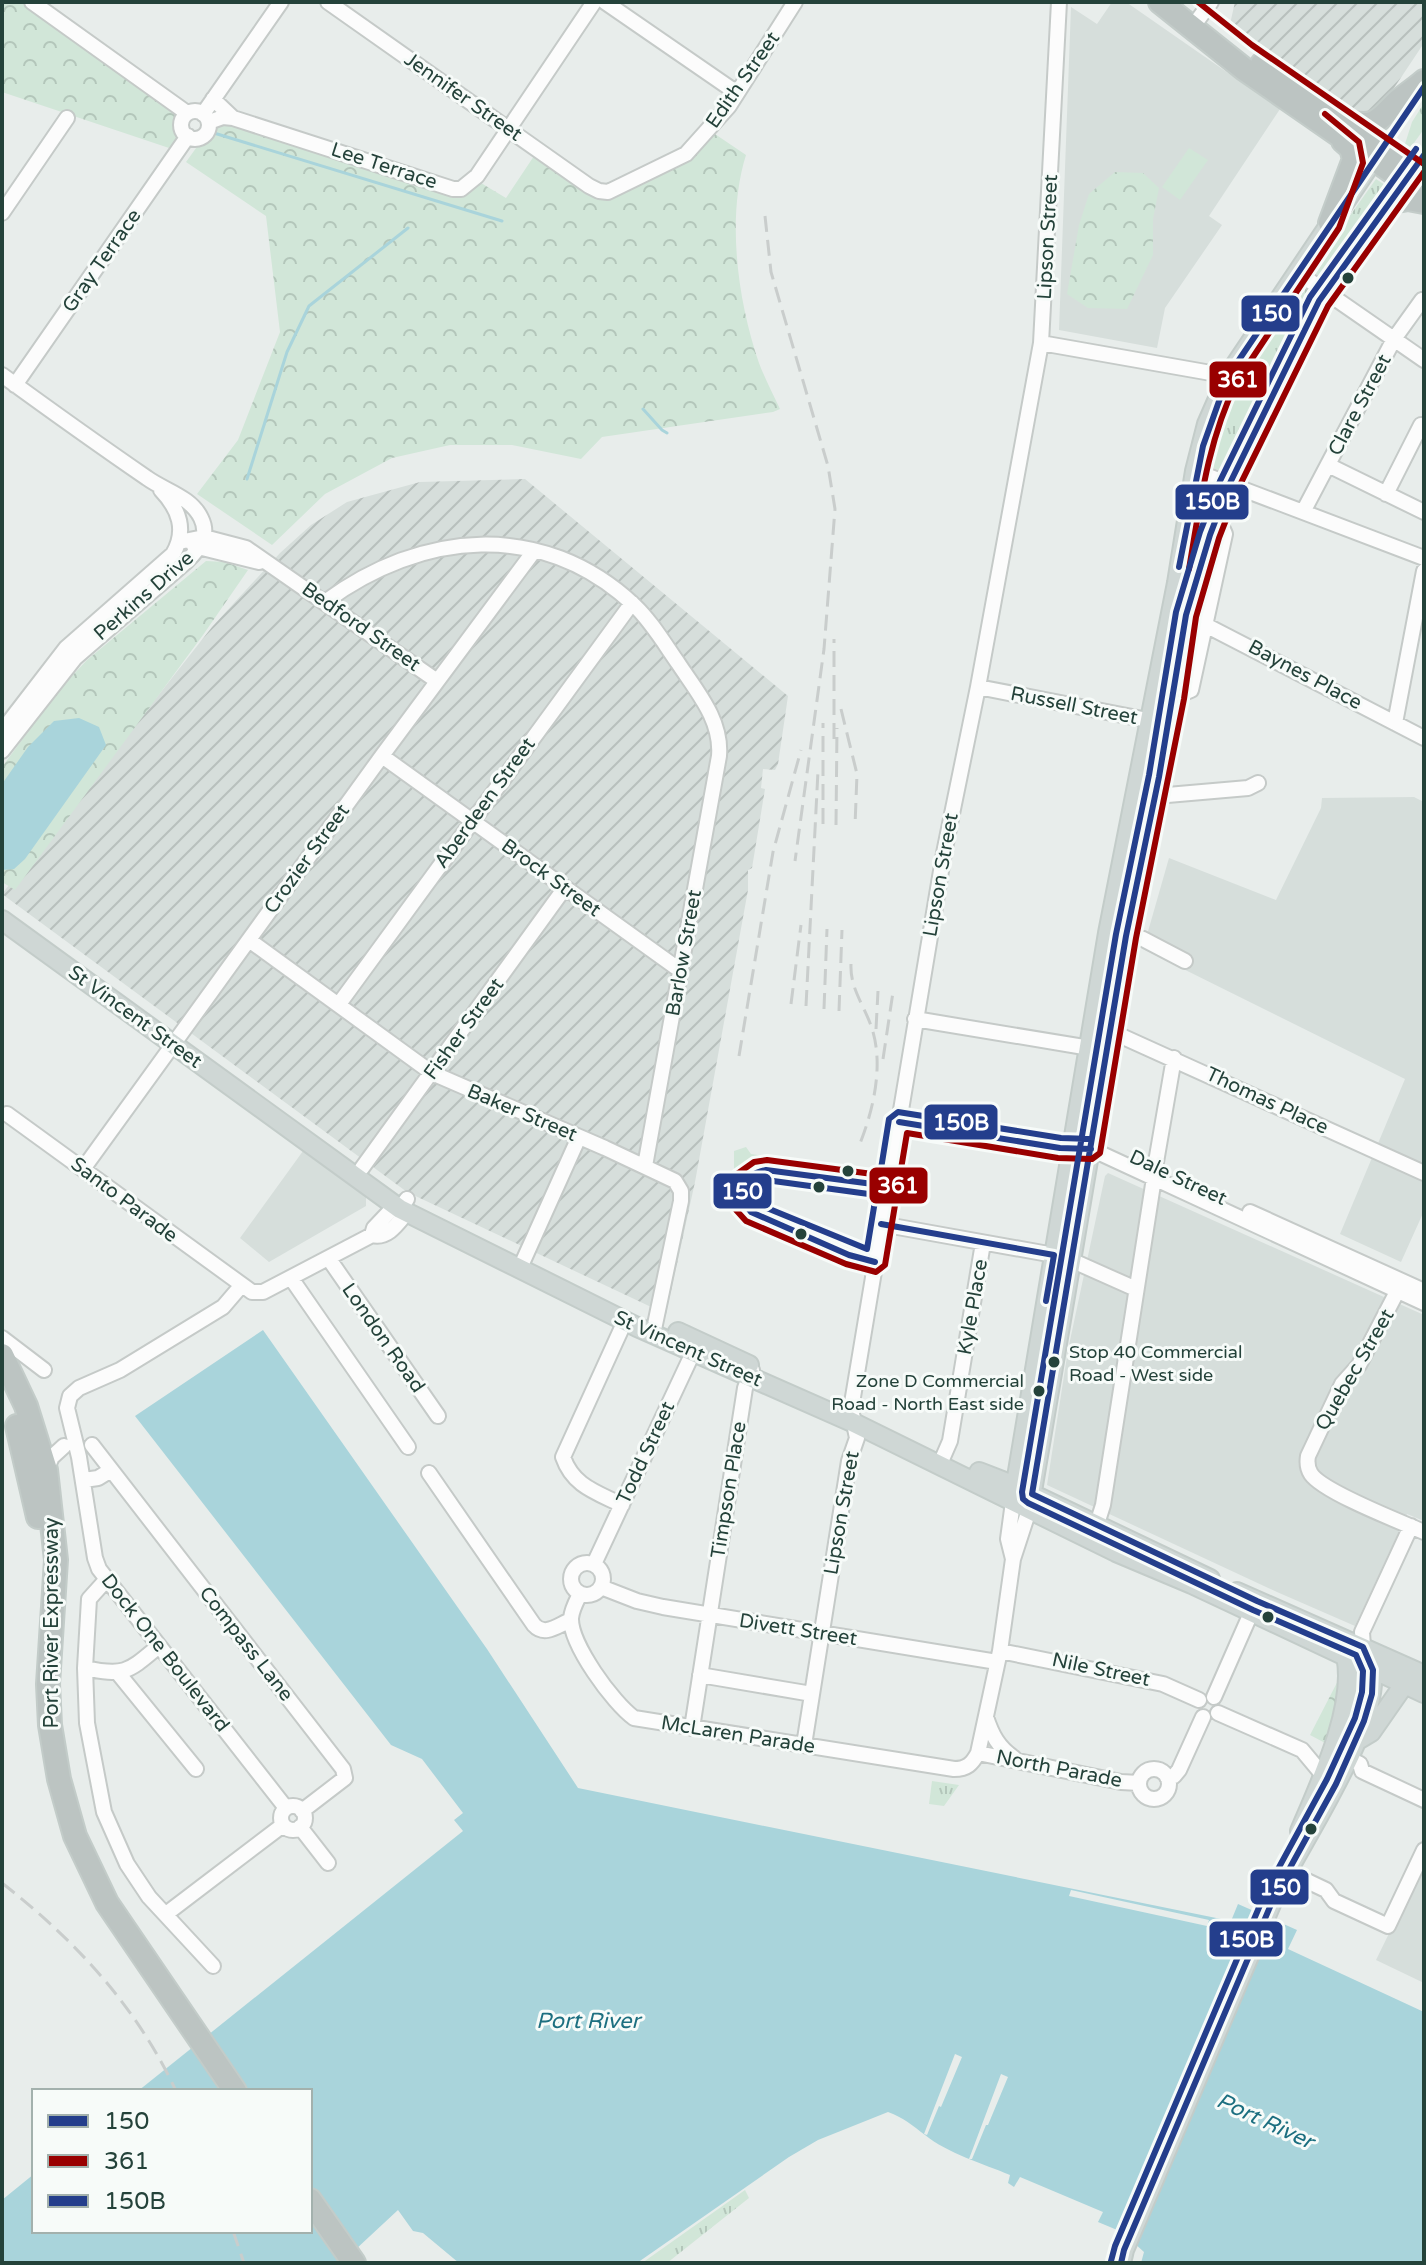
<svg xmlns="http://www.w3.org/2000/svg" width="1426" height="2265" font-family="'Varela Round',sans-serif">
<style>
.built{fill:#d6dedb}
.industrial{fill:url(#industrial-furrows)}
.grass{fill:url(#grass-tufts)}
.park{fill:url(#park-crowns)}
.garden{fill:#d1e6d8}
.water{fill:#a9d4db}
.pier{fill:#e8edeb}
.lines{fill:none;stroke-linecap:round;stroke-linejoin:round}
.stream{stroke:#a9d4db;stroke-width:3}
.minor-casing{stroke:#c5cac8;stroke-width:18}
.major-casing{stroke:#c3ccc9;stroke-width:22}
.highway-casing{stroke:#c3ccc9;stroke-width:26}
.minor{stroke:#fcfcfc;stroke-width:14}
.major{stroke:#cfd7d5;stroke-width:18}
.highway{stroke:#bcc4c2;stroke-width:22}
.rail{stroke:#c9cdcc;stroke-width:3;stroke-dasharray:16 8;stroke-linecap:butt}
.bus-1-casing{stroke:#f7fbf9;stroke-width:12}
.bus-2-casing{stroke:#f7fbf9;stroke-width:12}
.bus-3-casing{stroke:#f7fbf9;stroke-width:12}
.bus-1{stroke:#243e8c;stroke-width:6}
.bus-2{stroke:#900;stroke-width:6}
.bus-3{stroke:#243e8c;stroke-width:6}
.bus-dot{fill:#24423a;stroke:#f7fbf9;stroke-width:3}
.labels{text-anchor:middle;dominant-baseline:central;stroke-width:6;stroke-linejoin:round;paint-order:stroke}
.bus-label{font-size:18px;fill:#24423a;stroke:#f7fbf9;text-anchor:start}
.street-label{font-size:20px;fill:#24423a;stroke:#f7fbf9}
.water-label{font-size:22px;font-style:italic;fill:#1c6f80;stroke:#f7fbf9}
.line-badge{stroke:#f7fbf9;stroke-width:3}
.badge-label{font-size:22px;text-anchor:middle;font-weight:bold;fill:#fff}
</style>
<defs>
<pattern id="industrial-furrows" width="10" height="10" patternUnits="userSpaceOnUse" patternTransform="scale(2)"><rect width="10" height="10" fill="#d6dedb"/><path d="M-1 1l2-2M0 10L10 0M9 11l2-2" fill="none" stroke="#b8c0bd"/></pattern>
<pattern id="grass-tufts" width="24" height="20" patternUnits="userSpaceOnUse" patternTransform="scale(2)"><rect width="24" height="20" fill="#d1e6d8"/><path d="M3 7l-1-3M5 7V3M7 7l1-3M15 17l-1-3M17 17v-4M19 17l1-3" fill="none" stroke="#b3c6ba"/></pattern>
<pattern id="park-crowns" width="20" height="18" patternUnits="userSpaceOnUse" patternTransform="scale(2)"><rect width="20" height="18" fill="#d1e6d8"/><path d="M2 6a3 3 0 1 1 6 0M12 15a3 3 0 1 1 6 0" fill="none" stroke="#b3c6ba"/></pattern>
</defs>
<rect width="100%" height="100%" fill="#e8edeb"/>
<path class="built" d="M1112,2h14l154,107 -71,107 13,9 -57,83 -8,40 -98,-18 12,-323 26,17z
M1414,797l10,5v409l-23,51 -61,-28 65,-155 -262,-130 26,-91 107,42 45,-92 1,-10z
M303,1151l63,45v10l-97,56 -29,-24z
M1108,1173l316,142v206l-17,-7 -52,112 -78,-34 -230,-107 21,-135 37,-174z
M1424,1862v121l-48,-23z"/>
<path class="industrial" d="M1235,2h189v41l-44,66 -8,5 -15,-1 -127,-89z
M525,479l263,217 -10,68 -3,6 -12,-1 -2,19 4,1 -13,79 -4,2v20l-53,292 -29,132 -259,-122 -405,-298 210,-267 68,-74 31,-28 36,-23 73,-20z"/>
<path class="grass" d="M1424,103v26l-13,18h-7l8,-25z
M1376,179l9,6 -10,24 -49,69h-6l-8,-9z
M1302,286l12,8 -84,174 -6,4 -17,-6c-3,-43 46,-115 72,-151 7,-10 14,-22 23,-29z
M1203,484l15,7 -20,66 -7,-2z
M932,1781l27,4 -15,21 -15,-2z
M745,2190l4,8 -82,65h-25z"/>
<path class="park" d="M2,2h18l164,109 -2,25 -13,12 -167,-56z
M217,119l249,77 15,-13 25,15 30,-45 62,44 114,-65 34,23c-20,63 -8,147 13,208 6,16 14,31 21,46l-7,3 -171,25 -21,22 -69,-14h-62l-58,13 -67,36 -53,51 -75,-51 41,-54 42,-108 -14,-116 -80,-54z
M1115,172l28,1 16,15 -6,31v36l-26,54 -39,-1 -21,-14 12,-69 10,-31z
M206,561l19,1 23,8 -45,65 -188,255 -13,-8v-115l55,-75 30,-32z
M1344,1669l1,2 -18,73 -17,-9z"/>
<path class="garden" d="M1189,148l19,12 -28,40 -18,-13z
M746,1147l5,7 31,5 -31,4 -11,12 -6,-3v-21z"/>
<path class="water" d="M79,718l20,9 7,18 -81,114 -11,10 -12,1v-86l26,-37 26,-26z
M263,1330l224,319 91,139 653,133 7,-17 59,26 -9,19 136,63v251h-283l3,-11 -22,-20 -24,-10 5,-10 -83,-35 -6,10 -6,-4 2,-8c-26,-11 -63,-22 -85,-40 -13,-10 -21,-17 -37,-23l-70,28 -29,17 -152,106h-178l-36,-30 -10,-2 -15,-21 -57,53h-339v-63l32,-26v57h276v-140h-172l325,-260 -9,-11 9,-7 -41,-54 -31,-14 -256,-329z"/>
<path class="pier" d="M1071,1890l138,30 -2,6 -138,-30z
M955,2054l7,3 -21,50 -2,-1 -12,29 -3,-1z
M1001,2074l7,3 -20,48h-2l-14,34h-3z"/>
<g class="lines">
<path class="stream" d="M214,133l288,88
M643,409l19,21 5,3
M247,479l40,-127 22,-46 99,-78"/>
<defs>
<path id="minor" d="M32,2l155,111
M328,2l261,184 10,5 9,1 78,-38 43,-48 66,-104
M605,2l132,91
M1191,29l20,-27
M181 125a14 14 0 1 1 28 0a14 14 0 1 1-28 0Z
M203,114l78,-112
M233,118l220,71h8l16,-13 117,-174
M209,122l14,-5 10,1 -20,-19
M2,213l65,-95
M1297,272l127,88
M1041,343l187,33
M2,375c48,35 97,70 145,103 18,13 44,19 54,40 9,18 -2,31 -14,43l-112,97 -73,93
M15,385l173,-249
M1328,465l96,47
M1195,471l229,87
M1386,494l35,-69
M1303,512l91,-173 28,-39
M179,542l25,-5 42,11 191,133
M194,546l65,16
M325,602c96,-71 217,-83 309,3 17,16 30,38 44,58 19,29 44,57 41,93l-74,410
M1186,615l238,123
M978,687l180,35
M1174,697l17,-7 34,-156 -8,-18
M1395,723l29,-152
M2,731l64,-83 107,-94c14,-24 6,-45 -12,-64
M382,756l299,215
M1156,796l92,-8 10,-5
M1116,935l27,4 42,22
M249,940l183,133 173,75 70,33 6,10v10l-28,133
M339,1004l293,-401
M915,1019l175,29
M1110,1031l314,142
M7,1114l245,178h11l109,-57c14,4 24,-9 32,-19l-4,-7 7,-10
M899,1122l161,26 13,-1
M1091,1149l333,154
M362,1168l202,-279
M1155,1168l19,-110
M83,1169l301,-416 150,-202
M1250,1212l174,79
M881,1224l173,31
M372,1235l2,-7 18,-19h8
M329,1259l109,157
M1073,1261l63,28
M520,1268l59,-131
M291,1278l117,169
M1401,1284l-42,81 -17,19 -34,72c-1,6 -1,12 3,18 12,18 90,48 113,58
M241,1286l-18,21 -103,63 -41,18 -9,8 -3,12 12,49 16,101 4,11 187,239
M2,1338l42,32
M92,1445l251,324 2,9 -43,33
M940,1464l10,-23 33,-198
M46,1470l6,-13 12,-11
M429,1473l105,152c11,12 24,0 37,-5
M84,1480l14,-2 13,-8
M622,1505c-26,-13 -49,-19 -59,-48l62,-136
M1097,1524l6,-19 51,-327
M1013,1559l-5,-20 5,-37
M571 1579a16 16 0 1 1 32 0a16 16 0 1 1-32 0Z
M594,1564l103,-220
M107,1579l-18,20 -4,69 2,55 17,89 23,52 22,33 64,69
M601,1587l36,14 26,6 334,55
M580,1594c-4,8 -8,15 -9,24 -1,26 42,85 63,100l320,51c13,0 18,-5 24,-16l22,-102 13,-92 16,-49
M1363,1647l-1,-15 49,-106
M1000,1651l163,33 36,16
M85,1668c40,9 44,3 74,-22
M118,1673l78,96
M700,1675l112,19
M1214,1697l37,-84
M1218,1713l84,37 20,24
M986,1717c6,18 12,30 28,41
M692,1728l53,-340 7,-18
M804,1745l45,-284 8,-23 -6,-29 93,-556 34,-166 63,-344 18,-341
M978,1753l143,29 18,1
M1348,1758l12,6 2,7 62,29
M1139 1784a15 15 0 1 1 30 0a15 15 0 1 1-30 0Z
M1167,1777l7,-1 5,-6 24,-53
M281 1818a12 12 0 1 1 24 0a12 12 0 1 1-24 0Z
M300,1827l28,36
M1286,1871l40,19 8,11 54,25 36,-76
M166,1914l117,-89"/>
<path id="major" d="M2,920l398,289 237,118 215,95 264,130 76,32 232,109
M678,1332l71,33
M979,1472l36,14 195,93
M1014,1495l94,-562 69,-350 18,-112 12,-47 21,-48 145,-216
M1030,1503l96,-567 33,-159 27,-162 31,-99 58,-129 44,-86 79,-109
M1237,1592l187,83
M1356,1741l15,-9 39,-56
M1300,1831c20,-47 57,-125 46,-175
M1121,2263l3,-13 151,-355c23,-50 116,-183 94,-235"/>
<path id="highway" d="M1160,2l84,67 180,125
M1262,64l162,110
M1349,122c28,7 31,-4 49,-21 9,-7 18,-13 26,-20
M1391,202l17,-3 16,3
M1330,223l24,-64 -3,-11 -8,-7
M2,1355l24,51 20,64 10,90 -8,124 2,41 9,54 16,57 32,67 128,188
M17,1426l21,91
M310,2200l44,63"/>
</defs>
<use href="#minor" class="minor-casing"/>
<use href="#major" class="major-casing"/>
<use href="#highway" class="highway-casing"/>
<use href="#minor" class="minor"/>
<use href="#major" class="major"/>
<use href="#highway" class="highway"/>
<path class="rail" d="M765,216l6,56 57,194 7,43 -11,140 -29,212
M841,709l16,65 -2,52
M834,739v-100
M823,824v-101
M836,825l1,-97
M851,964c-1,23 11,38 19,59 15,38 4,86 -11,123
M791,1004l10,-79
M806,1006l12,-235
M824,1009l3,-80
M839,1011l3,-81
M876,1029l2,-38
M739,1056l34,-204 28,-102
M883,1059l10,-67
M2,1883c73,57 135,124 174,208
M233,2231l11,32"/>
<defs>
<path id="bus-1" d="M1179,567l24,-121 25,-70 196,-289
M899,1122l161,26 31,1
M881,1224l173,31 -8,46
M875,1262l-26,-7 -98,-43c-17,-19 -9,-37 15,-42l122,16
M1121,2263l3,-13 151,-355 61,-111 28,-63 8,-27 1,-24 -10,-23 -106,-46 -225,-107 94,-558 33,-159 27,-162 24,-80 19,-50 90,-184 105,-146"/>
<path id="bus-2" d="M1198,2l54,43 172,119
M1189,569c11,-65 19,-129 48,-188l102,-153 24,-65 -4,-21 -34,-28
M880,1175l-113,-15 -13,2 -17,12 -7,16 6,20 10,11 100,43 30,8 9,-7 22,-132 151,25 34,1 8,-6 36,-215 48,-239 12,-82 23,-79 19,-49 90,-183 96,-134"/>
<path id="bus-3" d="M880,1175l9,-56 9,-7 163,26 30,1
M766,1180l110,15 -9,54 -110,-45 -6,-9v-6l5,-5z
M1111,2261l4,-15 151,-355 61,-112 28,-61 7,-26 1,-21 -7,-16 -103,-45 -225,-107 -5,-4 -1,-7 94,-558 33,-159 27,-163 24,-80 20,-51 90,-184 106,-148"/>
</defs>
<use href="#bus-1" class="bus-1-casing"/>
<use href="#bus-2" class="bus-2-casing"/>
<use href="#bus-3" class="bus-3-casing"/>
<use href="#bus-1" class="bus-1"/>
<use href="#bus-2" class="bus-2"/>
<use href="#bus-3" class="bus-3"/>
</g>
<g class="bus-dot">
<circle cx="1348" cy="278" r="7"/>
<circle cx="848" cy="1171" r="7"/>
<circle cx="819" cy="1187" r="7"/>
<circle cx="801" cy="1234" r="7"/>
<circle cx="1054" cy="1362" r="7"/>
<circle cx="1039" cy="1391" r="7"/>
<circle cx="1268" cy="1617" r="7"/>
<circle cx="1311" cy="1829" r="7"/>
</g>
<g class="labels">
<g class="bus-label">
<text x="1069" y="1352">Stop 40 Commercial<tspan x="1069" dy="23">Road - West side</tspan></text>
<text x="1024" y="1381" text-anchor="end">Zone D Commercial<tspan x="1024" dy="23">Road - North East side</tspan></text>
</g>
<g class="street-label">
<text transform="translate(743 80) rotate(-55)">Edith Street</text>
<text transform="translate(463 97) rotate(35)">Jennifer Street</text>
<text transform="translate(384 166) rotate(18)">Lee Terrace</text>
<text transform="translate(1048 237) rotate(-87)">Lipson Street</text>
<text transform="translate(102 261) rotate(-55)">Gray Terrace</text>
<text transform="translate(1360 405) rotate(-62)">Clare Street</text>
<text transform="translate(144 596) rotate(-41)">Perkins Drive</text>
<text transform="translate(361 627) rotate(35)">Bedford Street</text>
<text transform="translate(1305 675) rotate(28)">Baynes Place</text>
<text transform="translate(1074 706) rotate(11)">Russell Street</text>
<text transform="translate(485 803) rotate(-54)">Aberdeen Street</text>
<text transform="translate(307 859) rotate(-54)">Crozier Street</text>
<text transform="translate(941 875) rotate(-80)">Lipson Street</text>
<text transform="translate(551 878) rotate(36)">Brock Street</text>
<text transform="translate(684 953) rotate(-80)">Barlow Street</text>
<text transform="translate(135 1017) rotate(36)">St Vincent Street</text>
<text transform="translate(464 1029) rotate(-54)">Fisher Street</text>
<text transform="translate(1267 1101) rotate(25)">Thomas Place</text>
<text transform="translate(522 1113) rotate(23)">Baker Street</text>
<text transform="translate(1178 1178) rotate(25)">Dale Street</text>
<text transform="translate(124 1200) rotate(37)">Santo Parade</text>
<text transform="translate(973 1307) rotate(-80)">Kyle Place</text>
<text transform="translate(383 1338) rotate(55)">London Road</text>
<text transform="translate(688 1349) rotate(24)">St Vincent Street</text>
<text transform="translate(1355 1370) rotate(-60)">Quebec Street</text>
<text transform="translate(646 1453) rotate(-65)">Todd Street</text>
<text transform="translate(729 1490) rotate(-81)">Timpson Place</text>
<text transform="translate(842 1513) rotate(-80)">Lipson Street</text>
<text transform="translate(52 1623) rotate(-90)">Port River Expressway</text>
<text transform="translate(798 1630) rotate(9)">Divett Street</text>
<text transform="translate(246 1644) rotate(52)">Compass Lane</text>
<text transform="translate(165 1653) rotate(52)">Dock One Boulevard</text>
<text transform="translate(1101 1670) rotate(12)">Nile Street</text>
<text transform="translate(738 1735) rotate(9)">McLaren Parade</text>
<text transform="translate(1059 1769) rotate(11)">North Parade</text>
</g>
<g class="water-label">
<text x="588" y="2021">Port River</text>
<text transform="translate(1265 2121) rotate(25)">Port River</text>
</g>
</g>
<g class="line-badge">
<rect x="1240" y="294" width="61" height="39" rx="8" fill="#243e8c"/>
<rect x="1208" y="360" width="60" height="39" rx="8" fill="#900"/>
<rect x="1174" y="483" width="76" height="38" rx="8" fill="#243e8c"/>
<rect x="923" y="1103" width="76" height="38" rx="8" fill="#243e8c"/>
<rect x="868" y="1166" width="61" height="39" rx="8" fill="#900"/>
<rect x="712" y="1172" width="61" height="38" rx="8" fill="#243e8c"/>
<rect x="1249" y="1868" width="61" height="38" rx="8" fill="#243e8c"/>
<rect x="1208" y="1920" width="76" height="38" rx="8" fill="#243e8c"/>
</g>
<g class="badge-label">
<text x="1271" y="321">150</text>
<text x="1238" y="387">361</text>
<text x="1212" y="509">150B</text>
<text x="961" y="1130">150B</text>
<text x="898" y="1193">361</text>
<text x="742" y="1199">150</text>
<text x="1280" y="1895">150</text>
<text x="1246" y="1947">150B</text>
</g>
<rect width="1426" height="2265" fill="none" stroke="#24423a" stroke-width="8"/>
<rect x="32" y="2089" width="280" height="144" fill="#f7fbf9" stroke="#a3b1ad" stroke-width="2"/>
<rect x="48" y="2115" width="40" height="12" fill="#243e8c" stroke="#a3b1ad" stroke-width="2"/>
<text x="104" y="2129" font-size="24" fill="#24423a">150</text>
<rect x="48" y="2155" width="40" height="12" fill="#990000" stroke="#a3b1ad" stroke-width="2"/>
<text x="104" y="2169" font-size="24" fill="#24423a">361</text>
<rect x="48" y="2195" width="40" height="12" fill="#243e8c" stroke="#a3b1ad" stroke-width="2"/>
<text x="104" y="2209" font-size="24" fill="#24423a">150B</text>
</svg>
